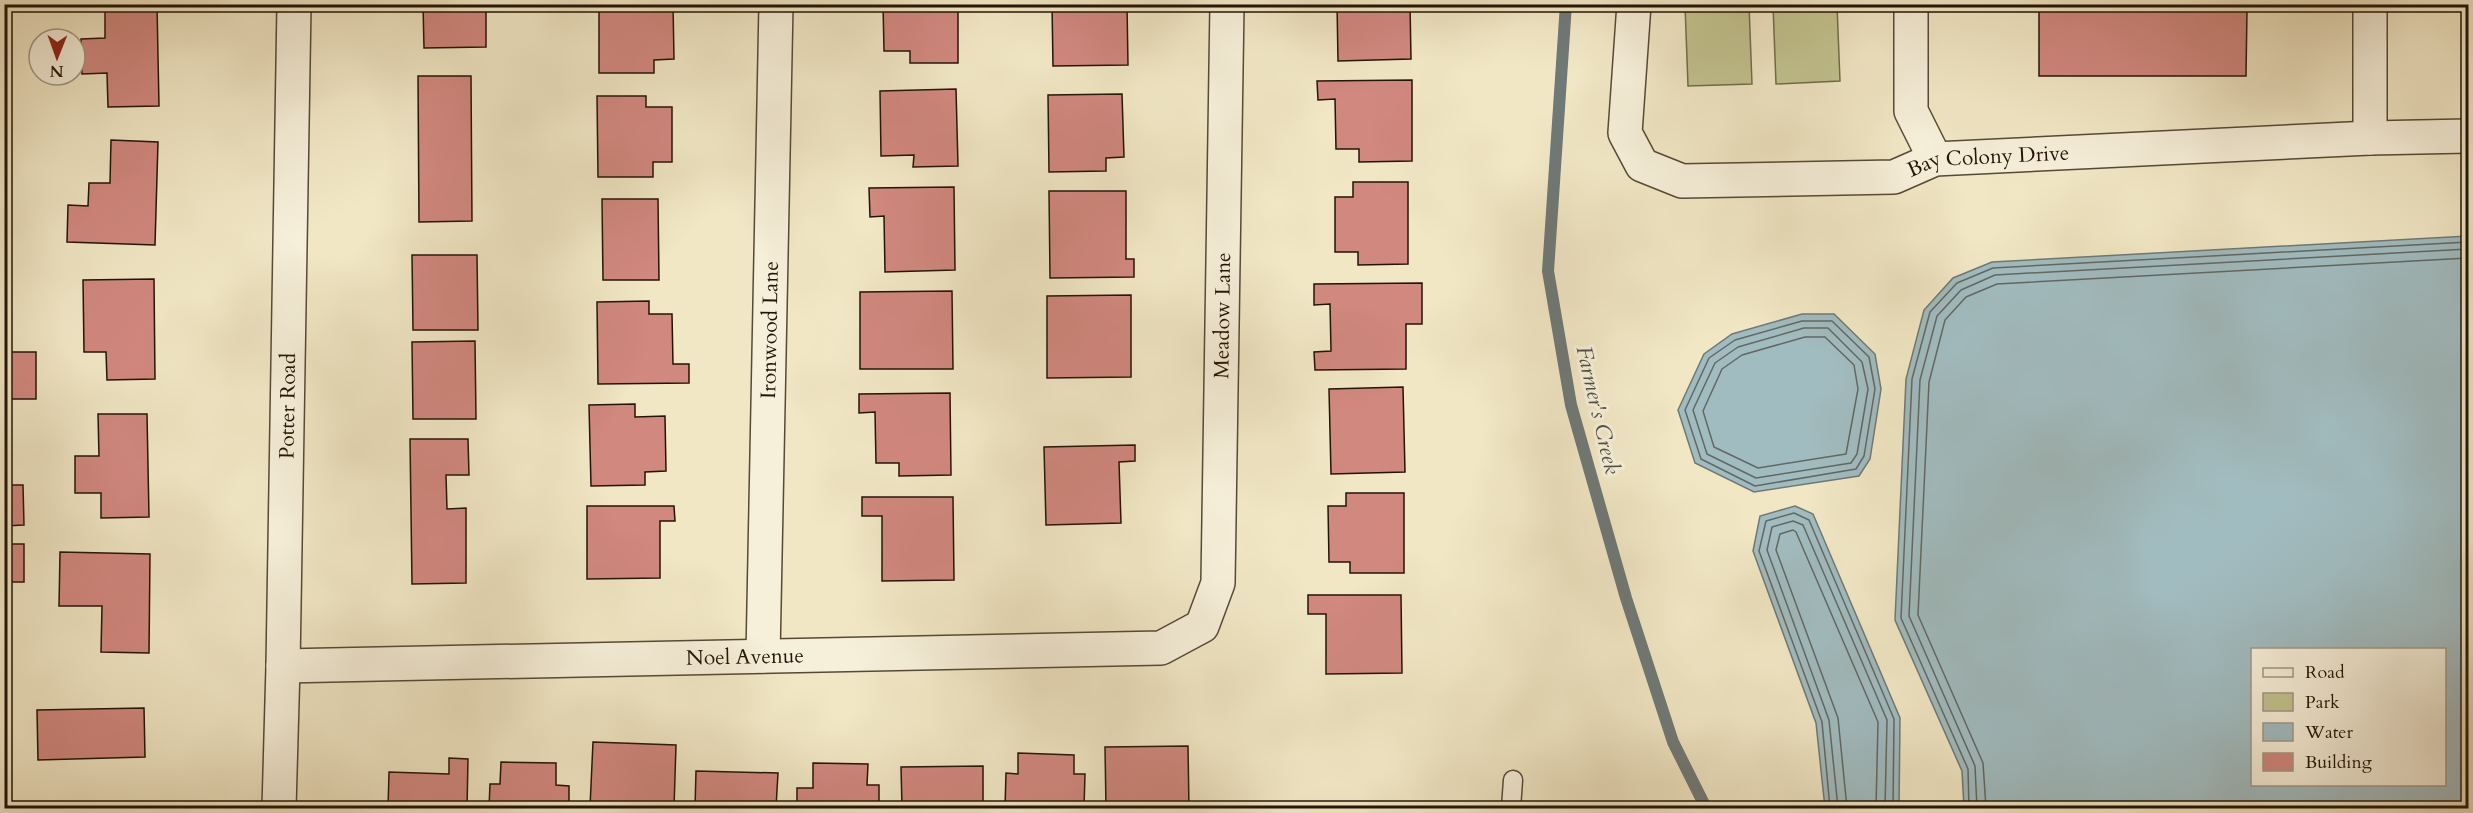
<svg xmlns="http://www.w3.org/2000/svg" width="2473" height="813" font-family="Cardo,serif">
<style>
.green{fill:#c2c38f;stroke:#726c4b;stroke-width:1.5}
.water{fill:#a1bcc0;stroke:#6f7976;stroke-width:1.5;fill-rule:evenodd}
.lines{fill:none;stroke-linecap:round;stroke-linejoin:round}
.shore{stroke:#626864;stroke-width:1.5}
.stream{stroke:#6f7976;stroke-width:12}
.building{fill:#d1887f;stroke:#231407;stroke-width:1.5}
.lane-casing{stroke:#564936;stroke-width:21}
.street-casing{stroke:#564936;stroke-width:36}
.lane{stroke:#f6efd9;stroke-width:18}
.street{stroke:#f6efd9;stroke-width:33}
.labels{text-anchor:middle;dominant-baseline:central;stroke-width:6;stroke-linejoin:round;paint-order:stroke}
.street-label{font-size:21px;fill:#231407;stroke:#f6efd9}
.water-label{font-size:22px;font-style:italic;fill:#4f4f48;stroke:#f6efd9}
</style>
<rect width="100%" height="100%" fill="#f1e7c5"/>
<filter id="stains"><feTurbulence type="fractalNoise" baseFrequency=".00333" numOctaves="4"/><feColorMatrix values="0 0 0 0 .2 0 0 0 0 .09 0 0 0 0 .02 0 0 0 .5 -.17"/></filter>
<radialGradient id="worn" r=".72"><stop offset=".6" stop-color="#630" stop-opacity="0"/><stop offset="1" stop-color="#630" stop-opacity=".3"/></radialGradient>
<path class="green" d="M1685,5h64l3,79 -64,2z
M1773,5h64l3,76 -64,3z"/>
<path class="water" d="M2468,236v572h-504l-2,-37 -67,-151 11,-241 18,-69 29,-32 39,-16zM2252,650h192v134h-192z
M1802,314h32l41,40 6,35 -11,70 -11,17 -105,16 -59,-29 -17,-53 26,-56 28,-20z
M1795,506l18,8 87,204 -1,90h-74l-9,-85 -63,-172 7,-35z"/>
<g class="lines">
<path class="shore" d="M1802,321h30l37,36 6,32 -11,67 -8,13 -101,17 -54,-27 -16,-49 24,-52 26,-18z
M1804,328h24l34,34 6,27 -11,65 -6,9 -95,15 -49,-24 -14,-44 22,-47 23,-16z
M1805,337h20l29,28 4,24 -12,65 -88,14 -44,-21 -11,-36 19,-42 20,-14z
M1830,808l-8,-86 -63,-171 7,-30 28,-8 15,7 85,199 -1,89
M1838,808l-9,-88 -62,-170 5,-23 21,-6 10,4 84,195 -2,88
M1847,808l-9,-90 -62,-168 4,-16 13,-4 3,2 82,190 -2,86
M1969,808l-1,-39 -67,-151 11,-239 18,-67 27,-29 36,-15 475,-26
M1977,808l-2,-42 -66,-150 11,-236 17,-64 24,-26 34,-15 473,-26
M1986,808l-3,-45 -65,-148 11,-233 16,-62 21,-23 31,-13 471,-26"/>
<path class="stream" d="M1566,4l-18,267 23,134 55,193 47,144 33,66"/>
</g>
<path class="building" d="M423,4h63v43l-62,1z
M599,4h74l1,55 -20,1v13h-55z
M883,4h75v59h-48v-12h-26z
M1052,4h75l1,61 -75,1z
M1337,4h73l1,55 -73,2z
M157,5l2,101 -51,1 -1,-34 -25,1 -1,-35 24,-1v-32z
M2039,10h208l-1,66h-207z
M418,76h53l1,145 -53,1z
M1412,80v81l-53,1v-13h-23l-1,-50 -17,1 -1,-19z
M956,89l2,77 -45,1 1,-12 -33,1 -1,-65z
M1122,94l2,63 -18,1v13l-57,1 -1,-77z
M597,96h49v11h26v55h-19v15h-55z
M111,140l47,2 -3,103 -88,-3 1,-37 20,1 1,-23h21z
M1353,182h55v82l-50,1v-13h-23v-55h18z
M954,187l1,83 -70,2 -1,-56 -14,1 -1,-29z
M1049,191h77v68h8v18l-84,1z
M602,199h56l1,81h-56z
M412,255h65l1,75h-65z
M154,279l1,100 -48,1 -1,-28h-22l-1,-72z
M1422,283v41h-16v45l-91,1 -1,-18 17,-1 -1,-47 -16,1v-21z
M952,291l1,78h-93v-77z
M1131,295v82l-84,1v-82z
M649,301v13h23l1,50h16v19l-91,1 -1,-82z
M475,341l1,78h-63l-1,-77z
M4,352h32v47h-32z
M1403,387l2,85 -74,2 -2,-85z
M950,393l1,82 -52,1v-13h-23l-1,-51 -16,1v-19z
M635,404v13l30,-1 1,55 -21,1v13l-54,1 -2,-81z
M98,414h49l2,103 -48,1v-25h-26v-37h24z
M410,439h58l1,36h-23l1,34 19,-1v75l-54,1z
M1135,445v16l-16,1 2,61 -75,2 -2,-78z
M4,485h19l1,40 -20,1z
M1346,493h58v80h-54v-11h-21l-1,-56h18z
M862,497h91l1,83 -72,1v-65h-20z
M587,506h87l1,15h-15v57l-73,1z
M4,544h20v38h-20z
M60,552l90,2 -1,99 -48,-1 1,-46h-43z
M1308,595h93l1,78 -76,1v-60h-18z
M144,708l1,49 -107,3 -1,-50z
M593,742l83,3 -2,63 -84,-1z
M1188,746l1,62h-83l-1,-61z
M1018,753l56,2v19h11l-1,34h-79l1,-35 12,1z
M449,758l19,1 -1,49h-79l1,-36 60,2z
M501,762l55,1v22l13,1v22h-80l1,-24h10z
M813,763l55,1 -1,21h12v23h-82v-20h16z
M983,766v42h-81l-1,-41z
M696,771l82,2 -2,35h-81z"/>
<g class="lines">
<defs>
<path id="lane" d="M1511,808l2,-28"/>
<g id="street">
<path id="s1" d="M1634,4l-9,129 17,32 40,16 212,-4 41,-18 435,-21 98,-2"/>
<path d="M1911,4v107l24,48"/>
<path d="M2370,4v134"/>
<path id="s2" d="M763,656l13,-652"/>
<path id="s3" d="M283,666l878,-18 41,-22 16,-43 9,-579"/>
<path id="s4" d="M279,808l4,-142 11,-662"/>
</g>
</defs>
<use href="#lane" class="lane-casing"/>
<use href="#street" class="street-casing"/>
<use href="#lane" class="lane"/>
<use href="#street" class="street"/>
</g>
<g class="labels">
<g class="street-label">
<text stroke="none"><textPath href="#s1" startOffset="518">Bay Colony Drive</textPath></text>
<text stroke="none"><textPath href="#s3" startOffset="1238">Meadow Lane</textPath></text>
<text stroke="none"><textPath href="#s2" startOffset="326">Ironwood Lane</textPath></text>
<text stroke="none"><textPath href="#s4" startOffset="402">Potter Road</textPath></text>
<text stroke="none"><textPath href="#s3" startOffset="462">Noel Avenue</textPath></text>
</g>
<g class="water-label">
<text transform="translate(1598 410) rotate(77)">Farmer's Creek</text>
</g>
</g>
<rect width="2473" height="813" fill="none" stroke="#f1e7c5" stroke-width="24"/>
<rect x="6" y="6" width="2461" height="801" fill="none" stroke="#231407" stroke-width="3"/>
<rect x="12" y="12" width="2449" height="789" fill="none" stroke="#231407" stroke-width="1.5"/>
<rect x="2251" y="648" width="195" height="138" fill="#f6efd9" stroke="#a29785" stroke-width="1.5"/>
<rect x="2263" y="668" width="30" height="9" fill="#f6efd9" stroke="#a29785" stroke-width="1.5"/>
<text x="2305" y="678" font-size="18" fill="#231407">Road</text>
<rect x="2263" y="693" width="30" height="18" fill="#c2c38f" stroke="#a29785" stroke-width="1.5"/>
<text x="2305" y="708" font-size="18" fill="#231407">Park</text>
<rect x="2263" y="723" width="30" height="18" fill="#a1bcc0" stroke="#a29785" stroke-width="1.5"/>
<text x="2305" y="738" font-size="18" fill="#231407">Water</text>
<rect x="2263" y="753" width="30" height="18" fill="#d1887f" stroke="#a29785" stroke-width="1.5"/>
<text x="2305" y="768" font-size="18" fill="#231407">Building</text>
<g transform="translate(57 57) rotate(181)"><circle r="28" fill="#f6efd9" stroke="#a29785" stroke-width="1.5"/>
<path d="M0-4.5L10 22L0 15L-10 22Z" fill="#8f2418"/>
<text y="-9" font-size="16" font-weight="bold" text-anchor="middle" fill="#231407">N</text>
</g>
<rect width="100%" height="100%" filter="url(#stains)"/>
<rect width="100%" height="100%" fill="url(#worn)"/>
</svg>
